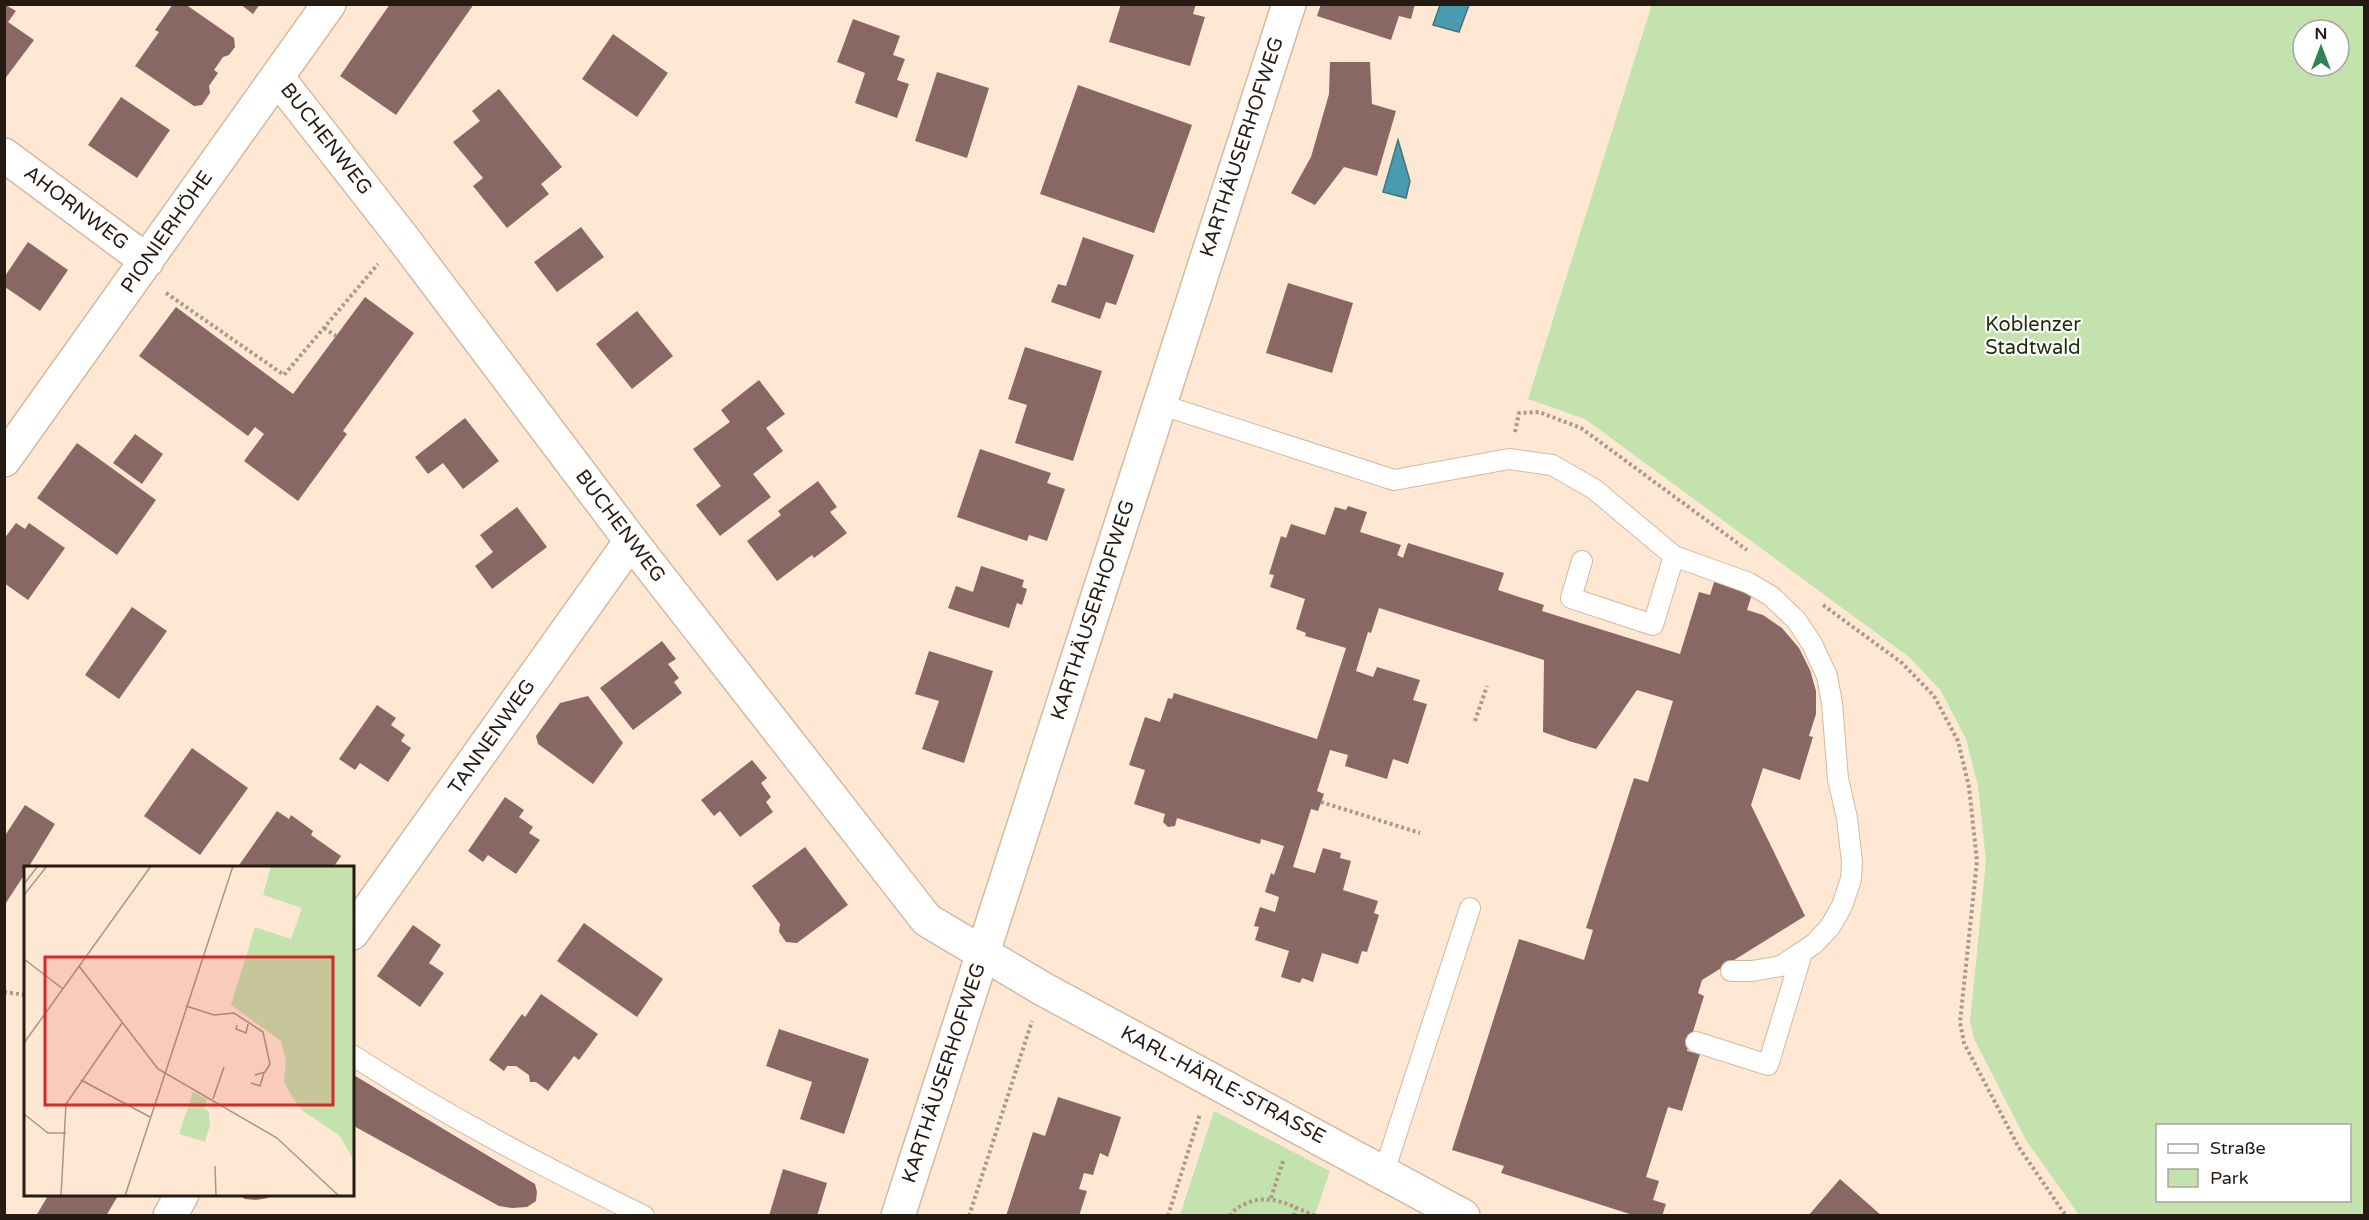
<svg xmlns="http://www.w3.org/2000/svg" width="2369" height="1220" font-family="'Varela Round',sans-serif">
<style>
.green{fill:#c4e2ae;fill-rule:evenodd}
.water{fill:#499caf;stroke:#3e7580;stroke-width:1.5}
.building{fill:#896764}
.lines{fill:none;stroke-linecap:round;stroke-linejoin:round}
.lane-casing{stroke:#d4b9a1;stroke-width:22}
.street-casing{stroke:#d4b9a1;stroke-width:36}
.path{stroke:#ab9989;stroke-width:4;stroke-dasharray:3 3;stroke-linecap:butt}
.lane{stroke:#fff;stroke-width:20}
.street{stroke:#fff;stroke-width:33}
.labels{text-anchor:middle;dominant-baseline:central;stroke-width:4.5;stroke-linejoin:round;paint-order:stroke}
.street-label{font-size:20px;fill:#251b12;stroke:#fff}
.park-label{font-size:20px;fill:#1b3006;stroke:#fff}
.inset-road{fill:none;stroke:#a79686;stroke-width:1.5}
.view{fill:#d62828;fill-opacity:0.15;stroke:#d62828;stroke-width:3}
.inset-edge{fill:none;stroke:#251b12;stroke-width:3}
</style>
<rect width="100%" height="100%" fill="#fee8d4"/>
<path class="green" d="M1652,4l712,1v1210h-285l-53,-75 -52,-101 -4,-17 16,-161 -8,-75 -12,-47 -25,-48 -32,-34 -324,-238 -57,-20zM2303,30h36v36h-36zM2158,1126h192v74h-192z
M1214,1111l116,60 -15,44h-135z"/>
<path class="water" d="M1440,5h29l-10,27 -26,-7z
M1398,140l12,41 -4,17 -23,-6z"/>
<path class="building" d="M4,4l12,7 -8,11 26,18 -30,40z
M173,4h12l49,34 1,9 -6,8 -6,2 -9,13 4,3 -9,13 1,7 -8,12 -8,1 -59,-40 24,-34 -4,-2z
M240,4h20l-7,10z
M390,4h84l-78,111 -56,-39z
M1121,4h75l-3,10 12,3 -15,49 -81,-24z
M1321,4h94l-4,15 -12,-3 -8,24 -74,-24z
M853,19l47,17 -7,19 12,4 -8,21 12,4 -12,34 -42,-15 10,-30 -28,-11z
M613,34l55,39 -31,44 -55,-38z
M1330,62h40l2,42 24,7 -19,65 -33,-9 -29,38 -24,-12 20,-36 18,-63z
M937,72l52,16 -22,70 -52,-17z
M1078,85l114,40 -38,108 -114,-39z
M499,89l63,78 -21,17 8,10 -42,34 -34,-42 10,-8 -30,-36 27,-21 -8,-10z
M121,97l49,33 -33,48 -49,-33z
M581,227l23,30 -47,35 -23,-30z
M1083,237l51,18 -18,50 -10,-3 -6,17 -49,-17 7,-18 8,2z
M28,242l40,28 -28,41 -35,-24v-11z
M1288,283l65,20 -21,70 -66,-20z
M365,297l49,36 -71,98 4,3 -49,67 -54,-40 20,-27 -9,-7 -7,9 -109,-80 37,-49 117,87z
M637,311l36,45 -41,33 -36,-45z
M1025,347l77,24 -29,90 -58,-18 12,-38 -19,-6z
M759,380l26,34 -19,14 17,23 -30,23 18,23 -51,39 -24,-31 25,-19 -28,-37 37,-27 -9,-12z
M465,418l34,43 -36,28 -20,-26 -15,11 -13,-17z
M135,434l28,20 -21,30 -29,-21z
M77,443l79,57 -39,55 -80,-57z
M980,449l71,24 -4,10 18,6 -18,52 -18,-6 -2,6 -70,-24z
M818,481l19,26 -7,5 17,21 -33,25 -2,-3 -35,26 -30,-40 34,-26 -3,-4z
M1348,506l19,6 -7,20 41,13 -4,10 6,3 5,-15 96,30 -6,17 46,15 -2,6 138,43 19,-62 11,3 5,-16 38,12 -6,19 16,5 19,13 17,20 11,22 6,21v23l-7,22 4,1 -13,43 -37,-12 -12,37 54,111 -103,64 -4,13 6,3 -17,55 13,3 -18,57 -14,-4 -22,70 13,4 -6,19 13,4 -4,12h-26l-135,-43 3,-7 -52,-16 67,-211 65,21 9,-30 -7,-2 48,-150 14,4 25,-81 -36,-11 -41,59 -27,-8 -26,-9 1,-72 -165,-52 -8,25 -3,-1 -12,39 17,6 4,-10 43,13 -7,20 14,4 -19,60 -15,-5 -6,20 -42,-13 3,-11 -18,-5 -13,41 7,3 -6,17 -7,-2 -18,58 22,6 8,-25 18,5 -1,5 11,3 -8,29 35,11 -4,12 5,2 -12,37 -5,-1 -4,13 -36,-11 -9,29 -11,-4 -2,5 -19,-6 8,-26 -34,-11 4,-13 -5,-1 6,-19 15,5 4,-15 -14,-5 6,-19 3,2 10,-29 -23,-7 -1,5 -83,-26 -2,8 -7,1 -5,-5 2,-8 -31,-10 11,-34 -16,-5 16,-48 15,5 8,-24 4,1 2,-6 143,46 29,-91 -41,-12 1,-3 -10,-4 9,-30 -35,-12 4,-12 -5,-1 12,-38 5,2 5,-14 34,11 10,-28 11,3z
M517,507l30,40 -55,42 -17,-23 18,-14 -13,-17z
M16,523l9,6 4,-6 36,25 -37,52 -24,-17v-44z
M981,566l43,14 -2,7 5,2 -5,16 -5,-2 -8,25 -61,-20 8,-22 17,6z
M132,607l35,24 -48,68 -34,-24z
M662,641l14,18 -8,5 11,14 -5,4 8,11 -49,37 -33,-42z
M929,651l64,20 -29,92 -42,-14 17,-48 -24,-7z
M588,696l35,47 -30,41 -55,-40 -2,-8 24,-33z
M377,705l19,13 -5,7 14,10 -4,6 10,7 -23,34 -28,-19 -5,7 -16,-11z
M192,748l56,40 -48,67 -56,-39z
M752,760l15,18 -6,5 10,14 -5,5 7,10 -33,25 -20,-26 -6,5 -13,-16z
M505,797l19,13 -5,7 14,10 -4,6 11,7 -24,34 -28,-19 -5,7 -15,-11z
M25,805l30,19 -27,44h-2v4l-22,34v-69z
M277,811l12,8 2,-4 22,16 -2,4 30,21 -8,12h-96z
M805,847l43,58 -51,38 -11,-1 -7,-10 1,-8 -28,-38z
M584,923l79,56 -26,38 -80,-56z
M413,925l28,20 -12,18 15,10 -24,34 -43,-31z
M541,994l57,40 -19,26 -5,-4 -26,35 -12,-9h-6l-1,-7 -13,-9h-9l-3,5 -15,-11 33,-46 3,3z
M779,1029l90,30 -25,75 -44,-15 12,-37 -46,-16z
M352,1074l183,110 2,8 -1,9 -9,6 -15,1 -13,-2 -147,-81z
M1058,1097l63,20 -13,40 -8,-4 -7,22 -9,-2 -5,16 8,2 -8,25h-73l27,-84 12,4z
M783,1169l44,14 -10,33h-48z
M1840,1179l42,37h-74z
M49,1194h70l-13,22h-70z
M238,1194h33l-3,4 -12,2 -11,-1z"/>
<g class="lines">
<defs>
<path id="lane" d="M1159,404l235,76 115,-21 43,6 42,24 80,67 75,27 22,13 26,25 15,23 15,32 5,27 6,76 9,39 5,44 -1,17 -9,27 -12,21 -16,17 -33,22 -29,5h-21
M1582,561l-11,37 82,27 21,-69
M1696,1042l72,23 34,-112
M352,1055c94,61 192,112 292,161
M1384,1172l86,-264"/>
<path id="street" d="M277,77l125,160 229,304 296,379 116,69 420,227
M4,155l143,106
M4,460l325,-456
M352,933l279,-392
M170,1216l12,-22
M898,1216l391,-1212"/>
</defs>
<use href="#lane" class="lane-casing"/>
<use href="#street" class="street-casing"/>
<path class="path" d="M166,293l118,82 94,-111
M324,328l12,8
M1515,432l4,-19 20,-1 42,16 166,122
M1823,605l79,58 32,33 24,45 11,46 8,74 -17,161 4,21 54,103 48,70
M1475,721l12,-35
M1321,802l99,31
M4,992l22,3
M1271,1198l13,-40
M969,1216l63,-195
M1168,1216l32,-102
M1230,1216c4,-7 9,-9 15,-12 24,-12 47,2 70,12
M1294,1216l2,-8"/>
<use href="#lane" class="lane"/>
<use href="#street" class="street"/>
</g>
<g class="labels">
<g class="street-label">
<text transform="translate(326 139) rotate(52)">BUCHENWEG</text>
<text transform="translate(1242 147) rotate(-72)">KARTHÄUSERHOFWEG</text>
<text transform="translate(76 208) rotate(37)">AHORNWEG</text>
<text transform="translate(167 232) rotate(-55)">PIONIERHÖHE</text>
<text transform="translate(620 526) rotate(53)">BUCHENWEG</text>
<text transform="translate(1093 610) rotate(-72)">KARTHÄUSERHOFWEG</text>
<text transform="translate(492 737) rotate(-55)">TANNENWEG</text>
<text transform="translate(944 1073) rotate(-72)">KARTHÄUSERHOFWEG</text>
<text transform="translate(1223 1085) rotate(28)">KARL-HÄRLE-STRASSE</text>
</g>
<g class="park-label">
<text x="2033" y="325">Koblenzer<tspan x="2033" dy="23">Stadtwald</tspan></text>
</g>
</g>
<g transform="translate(24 866)">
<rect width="330" height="330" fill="#fee8d4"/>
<path d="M247,0h83v295l-14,-25 -37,-25 -12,-16 -7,-14 2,-20 -5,-20 -50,-36 24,-78 36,12 11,-31 -39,-13zM169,226l14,7 -3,9 5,4 1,13 -5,17 -26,-8z" fill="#c4e2ae"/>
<path class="inset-road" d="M0,18l14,-18M0,29l23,-29M0,93l39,30M55,100l79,103 119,69 62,58M162,140l28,9 20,-2 29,19 7,32 -5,8 -10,3M213,159l-1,4 10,4 2,-9M0,177l127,-177M57,214l69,37M227,217l9,3 4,-13M189,233l11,-32M0,248l24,19h18M191,300l1,30M37,330l5,-92 56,-81M101,330l108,-330"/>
<path class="view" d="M21,91h288v148h-288z"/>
<rect width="330" height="330" class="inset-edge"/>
</g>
<rect width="2369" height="1220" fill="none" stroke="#251b12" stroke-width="12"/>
<rect x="2156" y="1124" width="195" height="78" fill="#ffffff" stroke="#a8a4a0" stroke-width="1.5"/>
<rect x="2168" y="1144" width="30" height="9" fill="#ffffff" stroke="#a8a4a0" stroke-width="1.5"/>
<text x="2210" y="1154" font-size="18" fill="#251b12">Straße</text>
<rect x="2168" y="1169" width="30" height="18" fill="#c4e2ae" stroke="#a8a4a0" stroke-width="1.5"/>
<text x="2210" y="1184" font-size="18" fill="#251b12">Park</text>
<g transform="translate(2321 48)"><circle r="28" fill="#ffffff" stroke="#a8a4a0" stroke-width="1.5"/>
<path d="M0-4.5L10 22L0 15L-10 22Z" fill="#308355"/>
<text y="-9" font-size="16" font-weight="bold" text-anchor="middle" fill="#251b12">N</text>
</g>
</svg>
